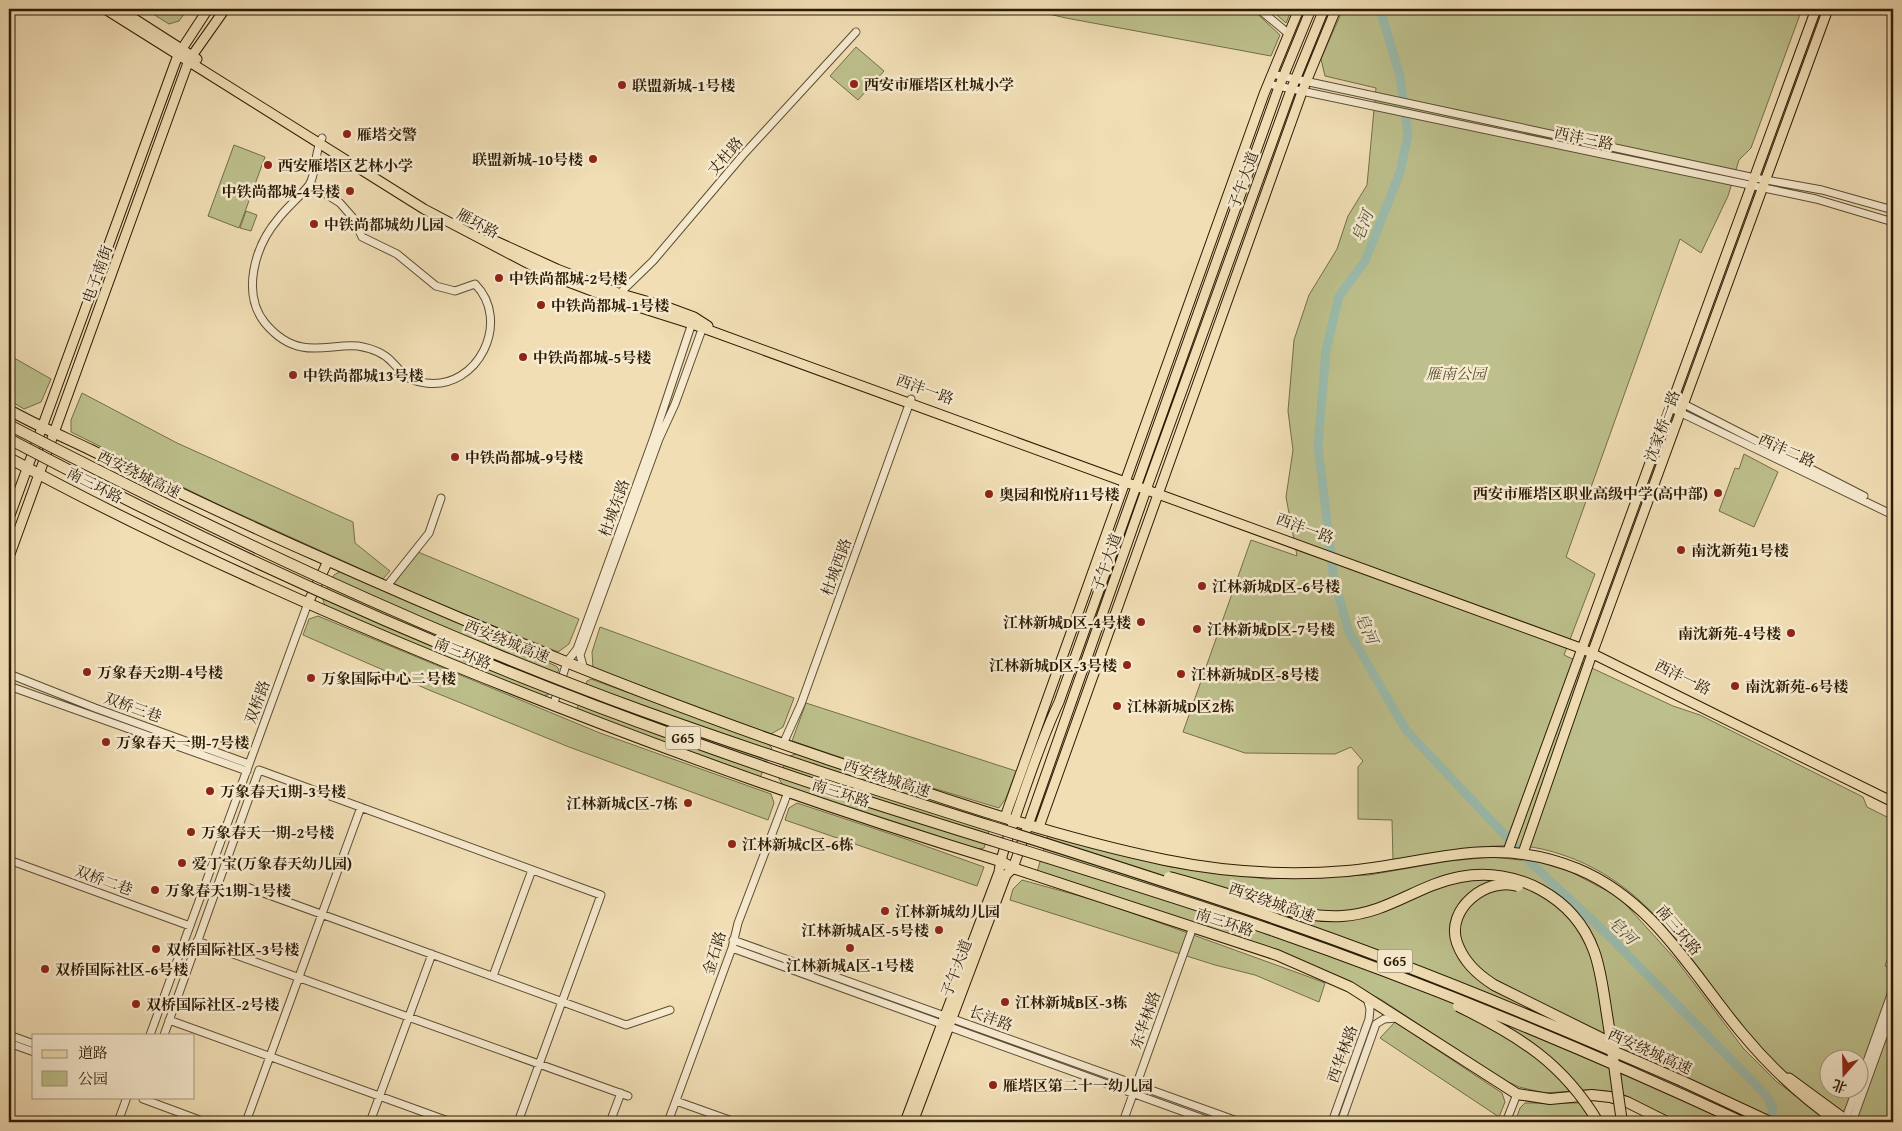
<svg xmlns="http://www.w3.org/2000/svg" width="1902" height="1131" font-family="'Gentium Book Plus','Noto Serif SC',serif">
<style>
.green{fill:#bdc08c;stroke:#746e48;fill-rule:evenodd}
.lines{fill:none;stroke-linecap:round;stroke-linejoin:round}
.river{stroke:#9bbcad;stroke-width:9}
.minor-casing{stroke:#5c4c31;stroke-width:9}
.major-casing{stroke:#2b1b05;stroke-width:11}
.highway-casing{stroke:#2b1b05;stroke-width:12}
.minor{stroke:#f6eacf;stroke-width:7}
.major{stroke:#f1deb5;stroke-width:9}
.highway{stroke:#f1deb5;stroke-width:10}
.highway-bridge-casing{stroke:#2b1b05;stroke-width:12;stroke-linecap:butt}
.highway-bridge{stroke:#f1deb5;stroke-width:10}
.poi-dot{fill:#8f2418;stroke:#f6eacf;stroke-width:2}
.labels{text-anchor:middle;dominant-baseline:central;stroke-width:5;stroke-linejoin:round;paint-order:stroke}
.shield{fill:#f6eacf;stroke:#685942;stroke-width:1}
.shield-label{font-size:14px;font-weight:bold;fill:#2b1b05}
.poi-label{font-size:15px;font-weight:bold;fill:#2b1b05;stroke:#f6eacf;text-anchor:start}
.street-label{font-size:15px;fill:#2b1b05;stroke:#f6eacf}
.park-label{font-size:15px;font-style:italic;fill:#574d2e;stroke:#f6eacf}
.water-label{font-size:16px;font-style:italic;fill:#525340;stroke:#f6eacf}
</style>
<rect width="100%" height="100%" fill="#f1deb5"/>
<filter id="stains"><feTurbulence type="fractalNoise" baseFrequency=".004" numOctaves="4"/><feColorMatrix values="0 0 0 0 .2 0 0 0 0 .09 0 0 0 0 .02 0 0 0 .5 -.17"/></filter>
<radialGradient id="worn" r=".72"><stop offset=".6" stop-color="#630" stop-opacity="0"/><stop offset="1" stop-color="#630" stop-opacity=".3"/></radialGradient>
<path class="green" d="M145,9h43l-9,12 -10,3z
M1027,9h225l28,26 -9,21 -205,-38z
M1270,9h22l-6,14z
M1343,9h459l-51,139 -12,12 -11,36 -27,57 -21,-14 -114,318 29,17 -31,81 109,51 27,9 163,82 4,10 26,13v124l-8,22 8,3v153c-10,0 -24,3 -34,0 -13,-3 -33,-20 -44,-28 -12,-9 -25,-18 -36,-28 -82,-78 -114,-188 -237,-217 -43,-10 -106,5 -149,12l-1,-41 -34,-1v-52l5,-6 -12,-14 -16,7 -90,-1 -62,-21 68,-192 46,16 -11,-59 7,-47 -5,-39 6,-71 15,-45 28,-46 11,-33 19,-31 9,-97 -51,-12 -4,-17zM1830,1058h30v30h-30z
M856,47l28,24 -26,29 -28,-24z
M234,145l31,12 -26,71 -31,-12z
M246,211l11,4 -6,16 -11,-3z
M9,355l42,24 -10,23 -17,7 -15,-9z
M82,393l95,50 176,79 2,21 35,28 -7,8 -170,-77 -142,-70v-12z
M1744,454l34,18 -24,55 -35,-16 16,-43 4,1z
M418,552l161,67 -10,25 -11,8 -165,-67z
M341,571l215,95 3,3 -11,26 -9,1 -214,-90 -3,-9 12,-22z
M318,616l282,117 171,61 3,9 -6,17 -199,-73 -140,-57 -126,-55 6,-16z
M600,627l194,71 -11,29 -12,7 -178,-66 -1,-16z
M591,679l177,65 4,4 -12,30 -184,-67 11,-30z
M806,703l210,68 -10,27 -7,10 -73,-22 -134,-45z
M796,754l192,63 3,7 -7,24 -6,1 -195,-64 -4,-6 8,-22z
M797,803l109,36 78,28 -7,19 -192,-66 4,-12z
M1048,835l123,32 96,12 102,-4 80,-14 43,-4 47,5 32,10 48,25 58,64 66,87 34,34 54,40h-154l-53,-27 -18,-4 -19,-1 -42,3 -26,-6 -19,-9 -118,-78 -31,-16 -314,-112z
M1022,880l83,23 207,75 13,5 -6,19 -64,-27 -40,-10 -205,-65 3,-11z
M1395,1022l107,71 3,9 -6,15 -119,-79z
M1525,1103h55l12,19h-77l5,-14z"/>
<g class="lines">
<path class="river" d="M1380,9l20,67 8,59 -8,37 -35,89 -26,35 -13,54 -8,96 16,134 15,52 57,98 125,133 77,72 158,160 7,14 -5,13"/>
<defs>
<path id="minor" d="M1259,9l30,25
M1272,74l483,104 67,12 71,20
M1268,84l548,115 77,23
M310,184l30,19 14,16 8,18 35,17 39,32 19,5 20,-7c37,37 3,106 -49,99 -21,-3 -21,-8 -34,-21 -8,-9 -22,-14 -34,-16 -19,-2 -37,5 -56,1 -16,-3 -27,-12 -37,-24 -24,-30 -10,-77 13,-104 9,-12 22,-22 31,-34 8,-12 5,-33 13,-47
M617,296l36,-35 90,-106 113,-123
M1674,399l190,97
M1671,408l222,107
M386,587l43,-54 12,-35
M584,670l-4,-15 79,-216 16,-35 29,-80
M9,674l86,34 154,56
M9,686l238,85
M553,706l14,-44 10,-13 77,-212 39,-117
M783,744l18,-40 110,-305
M9,860l181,66
M244,886l382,139 44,-15
M733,940l507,182
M197,941l431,155
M732,948l480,174
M493,976l39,-106
M169,1020l282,102
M9,1035l25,9
M150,1035l158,-432
M164,1035l95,-265 342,125 -83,227
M9,1043l25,9
M1860,1081l33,-92
M143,1099l62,23
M676,1101l59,21
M1845,1120l12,-32
M118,1122l9,-25
M246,1122l115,-315
M370,1122l62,-168
M610,1122l11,-29
M668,1122l64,-174 6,-25 50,-131
M1123,1122l70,-195
M1332,1122l37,-103 1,-10 -3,-11
M1341,1122l35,-98 8,-5 13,-1
M1506,1122l11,-28
M1852,1122l41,-113"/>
<path id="major" d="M105,9l319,200 126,66 66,25 76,24 891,325 310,153
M119,9l78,50
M491,239l66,30 61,24 49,14 27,10 14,9
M9,518l169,-463 30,-46
M9,557l180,-497 36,-51
M308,603l20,-42
M1005,817l259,-723 35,-85
M1039,827l263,-735 34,-83
M1508,851l308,-842
M1523,853l69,-199 236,-645
M1789,1078l60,44
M905,1122l94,-250c2,-18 9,-34 15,-51 14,-40 27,-81 45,-119l220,-615 32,-78
M913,1122l93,-247 7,-7 133,-378 145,-400 33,-81"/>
<path id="highway" d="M9,410c27,15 55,27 82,40 74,36 147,71 222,104 167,75 337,145 511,204 112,38 225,78 341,102 59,12 122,16 182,11 85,-8 147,-37 231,-2 76,32 113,103 163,163 28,34 61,65 97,90
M9,458c143,78 293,145 444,207 179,73 362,140 547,196l13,7 264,87 73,32 167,107 33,5 42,-4 18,2 17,5 40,20
M1682,1081l88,41"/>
</defs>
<use href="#minor" class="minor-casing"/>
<use href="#major" class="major-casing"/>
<use href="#highway" class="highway-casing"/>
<use href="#minor" class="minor"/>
<use href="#major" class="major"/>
<use href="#highway" class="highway"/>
<defs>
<path id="highway-bridge" d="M9,425c206,106 416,207 634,286 210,76 425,136 636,209 137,47 271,103 403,161
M9,439c215,114 439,215 668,297 58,21 117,42 177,61 139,45 281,86 420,134 159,55 315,120 468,191
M1169,877c54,13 119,42 173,39 47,-3 75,-31 118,-39 56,-11 114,20 134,74 8,22 10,47 14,70 5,34 9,68 14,101
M1518,886c-31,-10 -73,23 -61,57 7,19 20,31 37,42l121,60
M1458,1006c61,30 105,57 140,116"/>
</defs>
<use href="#highway-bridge" class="highway-bridge-casing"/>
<use href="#highway-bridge" class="highway-bridge"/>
</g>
<g class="poi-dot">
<circle cx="854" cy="84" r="5"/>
<circle cx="622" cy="85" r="5"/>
<circle cx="347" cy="134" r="5"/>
<circle cx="593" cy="159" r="5"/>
<circle cx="268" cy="165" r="5"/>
<circle cx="350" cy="191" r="5"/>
<circle cx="314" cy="224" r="5"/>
<circle cx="499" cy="278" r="5"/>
<circle cx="541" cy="305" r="5"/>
<circle cx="523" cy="357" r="5"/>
<circle cx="293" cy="375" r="5"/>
<circle cx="455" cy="457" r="5"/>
<circle cx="1718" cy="493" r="5"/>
<circle cx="989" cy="494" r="5"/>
<circle cx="1681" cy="550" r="5"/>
<circle cx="1202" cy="586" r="5"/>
<circle cx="1141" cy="622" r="5"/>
<circle cx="1197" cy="629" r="5"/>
<circle cx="1791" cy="633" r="5"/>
<circle cx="1127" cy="665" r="5"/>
<circle cx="87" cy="672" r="5"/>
<circle cx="1181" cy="674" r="5"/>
<circle cx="311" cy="678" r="5"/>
<circle cx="1735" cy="686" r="5"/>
<circle cx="1117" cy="706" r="5"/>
<circle cx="106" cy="742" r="5"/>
<circle cx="210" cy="791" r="5"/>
<circle cx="688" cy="803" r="5"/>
<circle cx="191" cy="832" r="5"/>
<circle cx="732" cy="844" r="5"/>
<circle cx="182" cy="863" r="5"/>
<circle cx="155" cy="890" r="5"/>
<circle cx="885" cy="911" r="5"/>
<circle cx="939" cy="930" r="5"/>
<circle cx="850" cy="948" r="5"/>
<circle cx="156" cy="949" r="5"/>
<circle cx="45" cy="969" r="5"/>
<circle cx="1005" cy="1002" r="5"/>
<circle cx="136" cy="1004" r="5"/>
<circle cx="993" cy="1085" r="5"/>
</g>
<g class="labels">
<g class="shield">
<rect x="665.5" y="726.5" width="35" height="23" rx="4"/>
<rect x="1377.5" y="949.5" width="35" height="23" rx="4"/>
</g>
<g class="shield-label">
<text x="683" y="738">G65</text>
<text x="1395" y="961">G65</text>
</g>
<g class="poi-label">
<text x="864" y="84">西安市雁塔区杜城小学</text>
<text x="632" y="85">联盟新城-1号楼</text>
<text x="357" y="134">雁塔交警</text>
<text x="583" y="159" text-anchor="end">联盟新城-10号楼</text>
<text x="278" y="165">西安雁塔区艺林小学</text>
<text x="340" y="191" text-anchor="end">中铁尚都城-4号楼</text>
<text x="324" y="224">中铁尚都城幼儿园</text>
<text x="509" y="278">中铁尚都城-2号楼</text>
<text x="551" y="305">中铁尚都城-1号楼</text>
<text x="533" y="357">中铁尚都城-5号楼</text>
<text x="303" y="375">中铁尚都城13号楼</text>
<text x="465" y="457">中铁尚都城-9号楼</text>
<text x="1708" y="493" text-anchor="end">西安市雁塔区职业高级中学(高中部)</text>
<text x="999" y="494">奥园和悦府11号楼</text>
<text x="1691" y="550">南沈新苑1号楼</text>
<text x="1212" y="586">江林新城D区-6号楼</text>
<text x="1131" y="622" text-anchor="end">江林新城D区-4号楼</text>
<text x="1207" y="629">江林新城D区-7号楼</text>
<text x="1781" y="633" text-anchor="end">南沈新苑-4号楼</text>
<text x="1117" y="665" text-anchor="end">江林新城D区-3号楼</text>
<text x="97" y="672">万象春天2期-4号楼</text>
<text x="1191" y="674">江林新城D区-8号楼</text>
<text x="321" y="678">万象国际中心二号楼</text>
<text x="1745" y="686">南沈新苑-6号楼</text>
<text x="1127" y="706">江林新城D区2栋</text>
<text x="116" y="742">万象春天一期-7号楼</text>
<text x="220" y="791">万象春天1期-3号楼</text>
<text x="678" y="803" text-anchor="end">江林新城C区-7栋</text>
<text x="201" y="832">万象春天一期-2号楼</text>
<text x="742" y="844">江林新城C区-6栋</text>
<text x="192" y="863">爱丁宝(万象春天幼儿园)</text>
<text x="165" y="890">万象春天1期-1号楼</text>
<text x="895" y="911">江林新城幼儿园</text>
<text x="929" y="930" text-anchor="end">江林新城A区-5号楼</text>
<text x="166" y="949">双桥国际社区-3号楼</text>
<text x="850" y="965" text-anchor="middle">江林新城A区-1号楼</text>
<text x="55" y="969">双桥国际社区-6号楼</text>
<text x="1015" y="1002">江林新城B区-3栋</text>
<text x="146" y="1004">双桥国际社区-2号楼</text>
<text x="1003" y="1085">雁塔区第二十一幼儿园</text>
</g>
<g class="street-label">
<text transform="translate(1584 138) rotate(12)">西沣三路</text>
<text transform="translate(725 156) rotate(-49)">丈杜路</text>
<text transform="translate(1243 180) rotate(-70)">子午大道</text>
<text transform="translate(478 223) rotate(28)">雁环路</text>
<text transform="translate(97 274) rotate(-70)">电子南街</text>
<text transform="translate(925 389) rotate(20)">西沣一路</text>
<text transform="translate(1662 426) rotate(-70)">沈家桥一路</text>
<text transform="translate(1787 450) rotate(24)">西沣二路</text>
<text transform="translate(139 474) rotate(26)">西安绕城高速</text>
<text transform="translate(95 485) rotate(27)">南三环路</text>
<text transform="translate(614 508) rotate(-70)">杜城东路</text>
<text transform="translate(1305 528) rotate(20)">西沣一路</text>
<text transform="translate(1106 562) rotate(-70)">子午大道</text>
<text transform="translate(836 567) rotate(-70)">杜城西路</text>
<text transform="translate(507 641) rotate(22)">西安绕城高速</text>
<text transform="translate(463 653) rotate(22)">南三环路</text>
<text transform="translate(1683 677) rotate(26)">西沣一路</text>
<text transform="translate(257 702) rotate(-70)">双桥路</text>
<text transform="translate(133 707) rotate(20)">双桥三巷</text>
<text transform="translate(887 778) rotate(18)">西安绕城高速</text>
<text transform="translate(841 793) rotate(18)">南三环路</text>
<text transform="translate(104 880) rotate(20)">双桥二巷</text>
<text transform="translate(1272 902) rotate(19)">西安绕城高速</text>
<text transform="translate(1225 922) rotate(18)">南三环路</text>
<text transform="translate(1679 930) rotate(50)">南三环路</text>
<text transform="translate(714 953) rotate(-73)">金石路</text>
<text transform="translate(956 968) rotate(-69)">子午大道</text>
<text transform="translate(991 1018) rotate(20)">长沣路</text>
<text transform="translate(1145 1020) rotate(-70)">东华林路</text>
<text transform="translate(1650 1051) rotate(24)">西安绕城高速</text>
<text transform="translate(1342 1054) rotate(-70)">西华林路</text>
</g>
<g class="park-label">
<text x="1456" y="373">雁南公园</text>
</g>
<g class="water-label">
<text transform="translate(1362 226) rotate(-68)">皂河</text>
<text transform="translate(1367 628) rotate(66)">皂河</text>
<text transform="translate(1623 930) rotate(45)">皂河</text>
</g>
</g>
<rect width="1902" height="1131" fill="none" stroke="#f1deb5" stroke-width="30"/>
<rect x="10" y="10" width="1882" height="1111" fill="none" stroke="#2b1b05" stroke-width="2.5"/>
<rect x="15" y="15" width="1872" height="1101" fill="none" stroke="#2b1b05"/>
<rect x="32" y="1034" width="162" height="65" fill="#f6eacf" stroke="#a5977e"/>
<rect x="42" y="1050" width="25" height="8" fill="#f1deb5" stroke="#a5977e"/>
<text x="78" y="1058" font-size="15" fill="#2b1b05">道路</text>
<rect x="42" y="1071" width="25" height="15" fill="#bdc08c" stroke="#a5977e"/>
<text x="78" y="1084" font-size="15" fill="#2b1b05">公园</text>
<g transform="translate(1844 1074) rotate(200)"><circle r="24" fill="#f6eacf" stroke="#a5977e"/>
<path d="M0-4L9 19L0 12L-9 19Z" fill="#8f2418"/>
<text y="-8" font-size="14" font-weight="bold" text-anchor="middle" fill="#2b1b05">北</text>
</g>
<rect width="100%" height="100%" filter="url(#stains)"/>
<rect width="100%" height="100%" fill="url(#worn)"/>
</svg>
